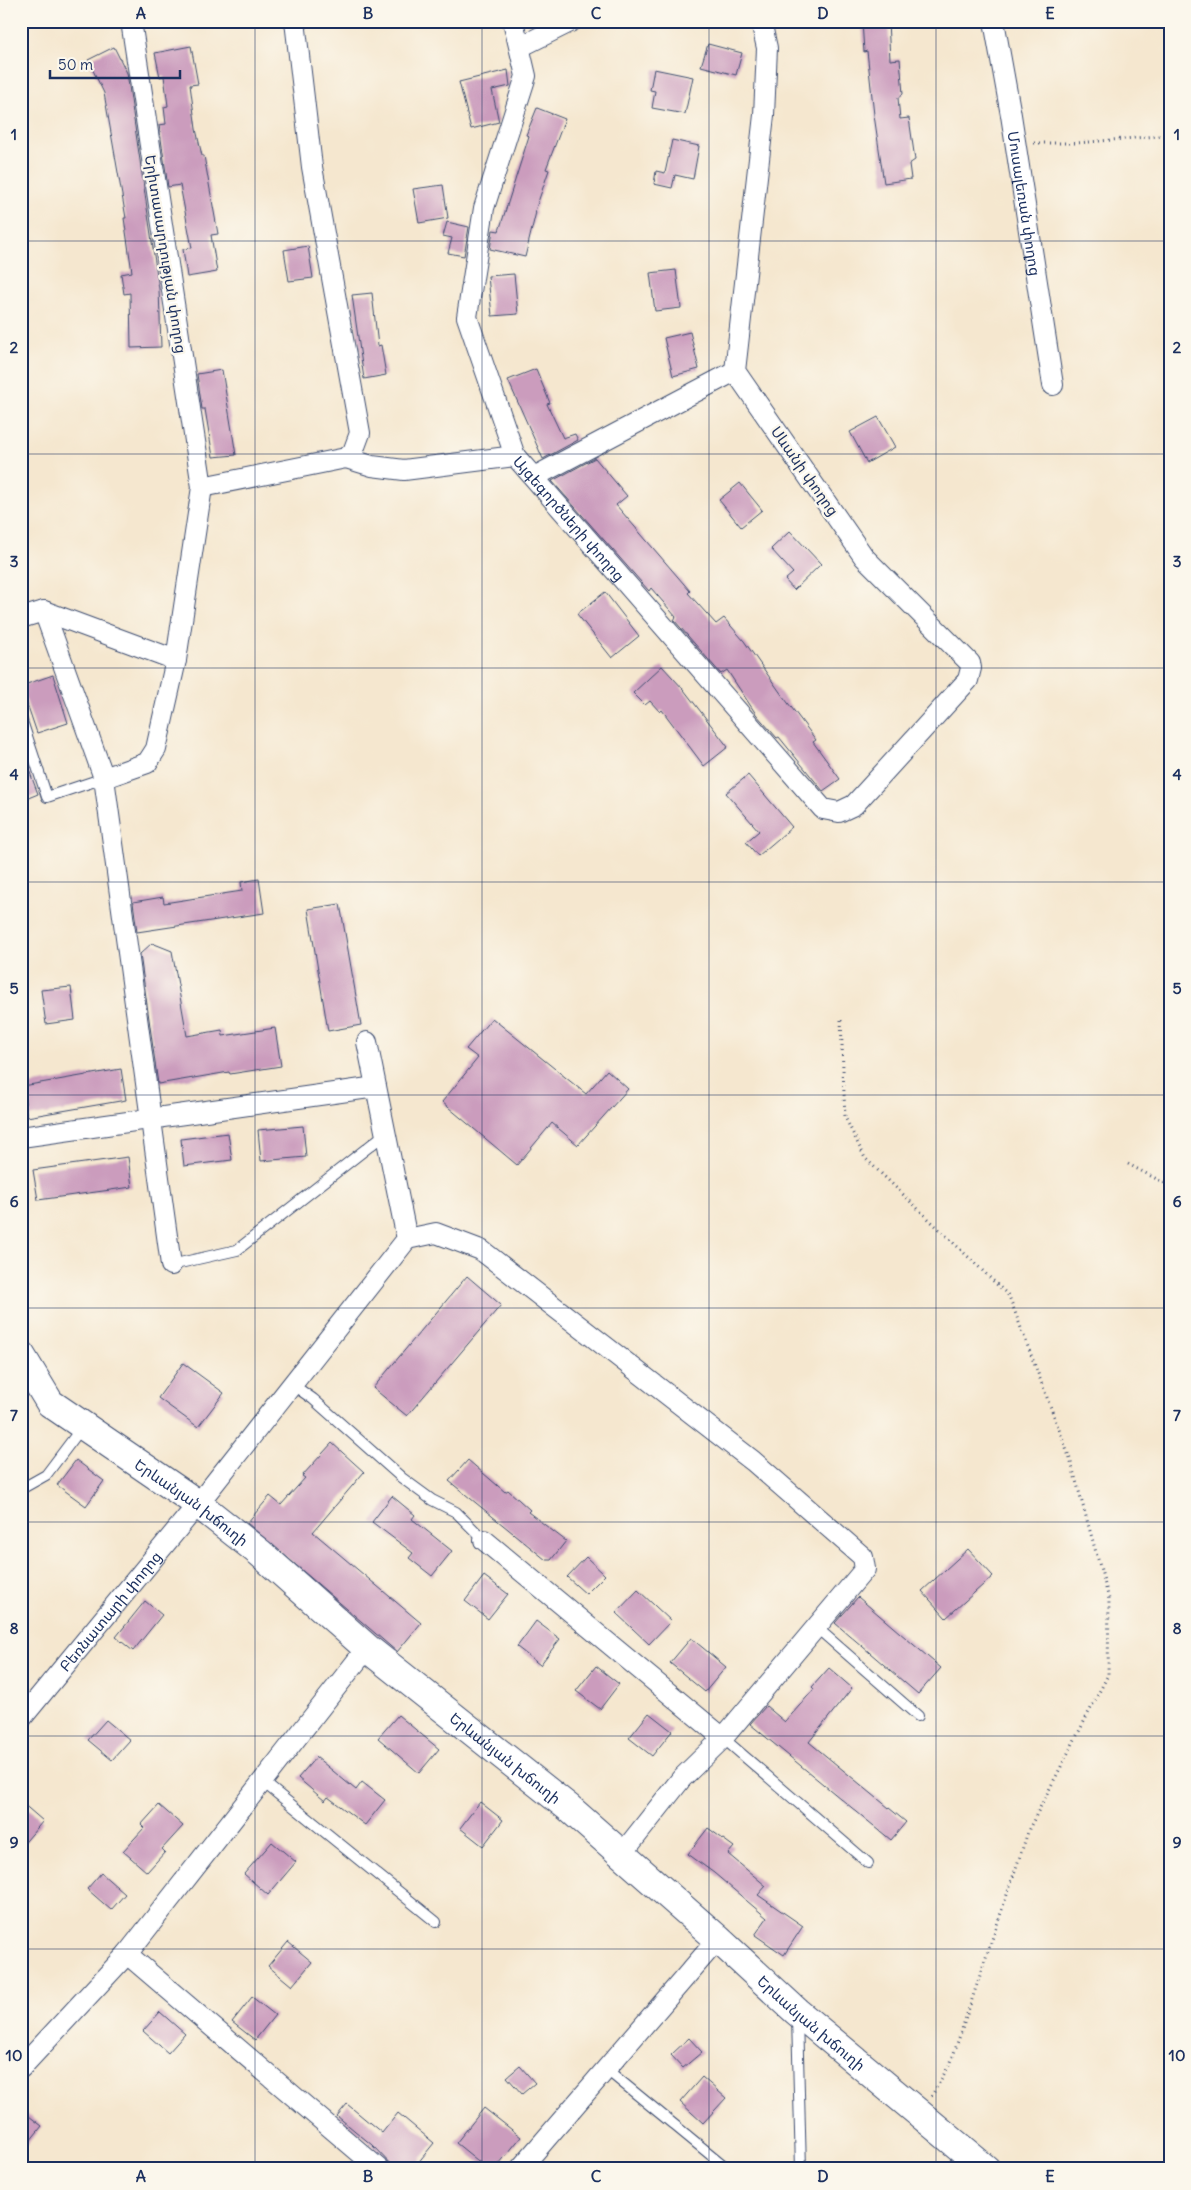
<svg xmlns="http://www.w3.org/2000/svg" width="1191" height="2190" font-family="Delius,'Noto Sans Armenian',sans-serif">
<style>
.building{fill:#cb9cbd}
.lines{fill:none;stroke-linecap:round;stroke-linejoin:round}
.lane-casing{stroke:#3c4b6f;stroke-width:12}
.street-casing{stroke:#3c4b6f;stroke-width:22}
.secondary-casing{stroke:#3c4b6f;stroke-width:30}
.path{stroke:#3c4b6f;stroke-width:3;stroke-dasharray:1 4;stroke-linecap:butt}
.lane{stroke:#fff;stroke-width:10}
.street{stroke:#fff;stroke-width:20}
.secondary{stroke:#fff;stroke-width:28}
.grid{fill:none;stroke:#1b2f5e;stroke-width:1;stroke-opacity:0.55}
.labels{text-anchor:middle;dominant-baseline:central;stroke-width:4.5;stroke-linejoin:round;paint-order:stroke}
.street-label{font-size:15px;fill:#1b2f5e;stroke:#fbf7ec}
.neatline{fill:none;stroke:#1b2f5e;stroke-width:2}
.grid-label{font-size:16px;text-anchor:middle;font-weight:bold;fill:#1b2f5e}
</style>
<rect width="100%" height="100%" fill="#fbf7ec"/>
<filter id="ink" filterUnits="userSpaceOnUse"><feTurbulence type="fractalNoise" baseFrequency=".02" numOctaves="2"/><feDisplacementMap in="SourceGraphic" scale="10" xChannelSelector="R" yChannelSelector="G"/><feConvolveMatrix kernelMatrix="1 2 1 2 8 2 1 2 1" color-interpolation-filters="sRGB"/></filter>
<filter id="wash" filterUnits="userSpaceOnUse"><feTurbulence type="fractalNoise" baseFrequency=".0096" numOctaves="4" result="noise"/><feDisplacementMap in="SourceGraphic" scale="20" xChannelSelector="R" yChannelSelector="G"/><feGaussianBlur stdDeviation="1.12" result="paint"/><feColorMatrix in="noise" values="0 0 0 0 0 0 0 0 0 0 0 0 0 0 0 0 0 1.4 0 .05"/><feComposite in="paint" operator="in"/></filter>
<g filter="url(#wash)">
<rect width="100%" height="100%" fill="#f5e7cf"/>
<g id="blocks">
<path class="building" d="M862,21h26l2,39 10,-1 3,35 -5,4 2,21 9,-1 6,42 -6,4 2,15 -27,4 -10,-68 -7,-64 -3,1z
M708,44l34,9 -6,22 -35,-9z
M191,46l7,38 -8,1 6,44 6,27h2l14,78 -7,1 6,37 -30,5 -4,-28 9,-1 -12,-63 -12,2 -9,-62 7,-1 -2,-17 4,-1 -4,-30 -4,1 -5,-24z
M114,47l13,26 32,216 2,58 -30,1 -1,-55 -6,1 -3,-20 11,-2 -8,-54h2l-22,-125 -16,-33z
M654,69l39,8 -8,37 -33,-6 3,-17 -5,-1z
M508,70l2,16 -18,4 7,32 -28,7 -12,-47z
M537,108l28,11 -19,50 3,1 -14,41 1,1 -11,45 -35,-8 3,-19 6,1 30,-95 -3,-1z
M672,140l27,6 -6,33 -18,-4 -3,13 -18,-4 2,-13 9,2z
M443,185l5,33 -29,5 -6,-34z
M447,222l22,5 -5,29 -16,-3 4,-15 -9,-2z
M308,246l5,32 -24,3 -5,-31z
M676,270l5,38 -26,3 -5,-38z
M514,274l4,40 -26,2 -4,-40z
M372,293l6,53 3,-1 5,30 -22,4 -12,-84z
M690,332l9,37 -26,7 -9,-38z
M536,369l14,34 -3,1 16,34 12,-4 3,6 -35,19 -35,-79z
M222,370l14,85 -23,2 -8,-48h-3l-5,-35z
M878,417l17,30 -28,16 -17,-31z
M595,458l32,38 -11,9 74,86 -2,2 28,31 8,-6 20,23 38,54 34,45 -3,2 27,37 -17,12 -44,-54 -2,1 -21,-24 -29,-44 -6,4 -47,-54 2,-3 -25,-29 -2,3 -97,-110z
M740,483l22,27 -21,17 -22,-27z
M790,531l31,33 -27,26 -9,-10 8,-7 -22,-24z
M605,592l34,44 -27,22 -35,-44z
M662,666l22,24 44,57 -24,19 -42,-56 -2,2 -10,-11 -5,4 -12,-12z
M53,675l15,48 -31,10 -16,-47z
M21,754h2l15,40 -17,7z
M748,775l44,52 -34,29 -12,-14 13,-11 -33,-38z
M259,879l5,34 -127,19 -4,-30 30,-5 1,6 78,-12 -1,-9z
M340,904l21,121 -33,6 -20,-122z
M152,943l20,8 15,85 35,-6 1,6 52,-8 6,38 -51,8 -1,-2 -71,12 -18,-130z
M71,987l4,33 -29,4 -5,-34z
M492,1018l94,76 21,-24 21,19 -50,56 -26,-22 -35,42 -75,-63 36,-44 -12,-9z
M121,1069l5,31 -99,17 -4,-31z
M303,1126l3,31 -45,4 -3,-31z
M228,1133l4,27 -48,6 -3,-27z
M128,1157l4,30 -94,13 -5,-30z
M467,1276l34,29 -94,111 -34,-28z
M183,1363l41,30 -26,34 -40,-29z
M332,1443l32,29 -51,60 108,91 -24,29 -150,-129 23,-27 11,9 24,-27 -3,-2z
M76,1460l28,21 -18,25 -29,-21z
M468,1460l37,32 3,-2 22,20 -2,2 38,29 -15,19h-5l-97,-79z
M392,1496l23,19 -3,4 40,32 -20,25 -23,-18 4,-5 -41,-31z
M968,1549l25,27 -47,42 -24,-27z
M586,1557l19,18 -19,19 -19,-17z
M484,1576l24,18 -20,25 -23,-18z
M638,1590l33,31 -22,23 -33,-31z
M858,1597l83,71 -23,26 -83,-71z
M145,1601l17,14 -29,36 -17,-14z
M536,1621l24,18 -20,26 -23,-18z
M691,1638l35,29 -21,25 -35,-29z
M596,1666l23,18 -19,25 -24,-18z
M829,1668l23,20 -43,54 97,80 -15,18 -141,-116 16,-18 19,16 29,-33 -2,-2z
M649,1713l23,18 -20,25 -23,-18z
M398,1715l41,34 -20,24 -41,-35z
M106,1720l24,20 -18,20 -24,-20z
M316,1757l40,33 6,-8 23,18 -20,25 -37,-28 -3,4 -27,-23z
M21,1802l22,19 -22,26z
M480,1802l23,18 -20,26 -23,-18z
M159,1805l24,21 -21,23 3,3 -18,20 -24,-21 21,-23 -3,-3z
M708,1828l26,19 -6,7 38,32 -8,9 45,31 -19,29 -29,-20 12,-17 -53,-45 -26,-19z
M272,1842l24,20 -28,33 -24,-21z
M101,1873l24,21 -14,16 -24,-21z
M288,1942l24,20 -20,24 -24,-20z
M252,1997l23,18 -20,25 -23,-18z
M160,2012l25,22 -17,19 -25,-22z
M689,2038l13,14 -19,16 -12,-13z
M520,2066l15,17 -13,11 -15,-17z
M702,2077l24,21 -23,25 -23,-21z
M347,2104l35,29 16,-20 36,30 -21,26h-18l-23,-24 -35,-29z
M484,2108l37,29 -26,32h-7l-32,-26z
M21,2110l21,16 -21,26z"/>
</g>
</g>
<g filter="url(#ink)">
<use href="#blocks" fill-opacity="0" stroke="#3c4b6f" stroke-width="1"/>
<g class="lines">
<defs>
<path id="lane" d="M21,718l26,79 57,-19
M171,1265l66,-15 148,-116
M293,1385l20,14 89,79 30,22 24,12 28,28
M21,1489l25,-14 37,-49
M816,1627l102,89
M723,1738l145,125
M262,1781l174,141
M797,2017l4,152
M606,2069l122,100"/>
<g id="street">
<path id="s1" d="M513,21l13,55 -42,132 -17,109 48,139 308,353 16,3 15,-7 114,-125 3,-12 -1,-5 -106,-106 -129,-186 29,-256 3,-67 -6,-27"/>
<path id="s2" d="M994,21l17,94 42,270"/>
<path d="M520,47l52,-26"/>
<path d="M346,458l26,8 32,4 111,-14"/>
<path d="M534,477l201,-106"/>
<path d="M202,487l144,-29 7,-6 7,-19 -48,-266 -17,-146"/>
<path d="M44,611l60,167 67,487"/>
<path d="M21,618l23,-7 132,49"/>
<path d="M104,778l43,-15 9,-14 20,-89 26,-173 -71,-466"/>
<path d="M21,1137l355,-50"/>
<path d="M407,1239l29,-6 45,17 272,211 110,96 2,12 -142,169 -41,40 -60,76"/>
<path d="M484,1540l239,198"/>
<path id="s3" d="M21,1719l177,-215 209,-265 -40,-197"/>
<path d="M127,1954l252,215"/>
<path d="M21,2068l106,-114 240,-306"/>
<path d="M520,2169l198,-230"/>
</g>
<g id="secondary">
<path id="s4" d="M21,1355l29,48 148,101 62,49 107,95 202,160 149,131 78,72 190,158"/>
</g>
</defs>
<use href="#lane" class="lane-casing"/>
<use href="#street" class="street-casing"/>
<use href="#secondary" class="secondary-casing"/>
<path class="path" d="M1034,143h43l93,-8
M841,1020l4,97 20,41 144,138 61,163 39,140 -1,76 -79,154 -78,233 -20,35
M1128,1164l42,22"/>
<use href="#lane" class="lane"/>
<use href="#street" class="street"/>
<use href="#secondary" class="secondary"/>
</g>
</g>
<path class="grid" d="M255,21v2148M482,21v2148M709,21v2148M936,21v2148M21,241h1149M21,454h1149M21,668h1149M21,882h1149M21,1095h1149M21,1308h1149M21,1522h1149M21,1736h1149M21,1949h1149"/>
<g class="labels">
<g class="street-label">
<text stroke="none"><textPath href="#s2" startOffset="185">Մուսալեռան փողոց</textPath></text>
<text transform="translate(166 254) rotate(81)">Երիտասարդության փողոց</text>
<text transform="translate(805 471) rotate(55)">Սևանի փողոց</text>
<text stroke="none"><textPath href="#s1" startOffset="535">Այգեգործների փողոց</textPath></text>
<text stroke="none"><textPath href="#s4" startOffset="229">Երևանյան խճուղի</textPath></text>
<text stroke="none"><textPath href="#s3" startOffset="140">Բեռնատարի փողոց</textPath></text>
<text stroke="none"><textPath href="#s4" startOffset="634">Երևանյան խճուղի</textPath></text>
<text stroke="none"><textPath href="#s4" startOffset="1039">Երևանյան խճուղի</textPath></text>
</g>
</g>
<rect width="1191" height="2190" fill="none" stroke="#fbf7ec" stroke-width="55"/>
<path d="M50 70v8h130v-8" fill="none" stroke="#1b2f5e" stroke-width="2.5"/>
<text x="58" y="70" font-size="15" fill="#1b2f5e" stroke="#fbf7ec" stroke-width="4" paint-order="stroke">50 m</text>
<rect x="28" y="28" width="1136" height="2134" class="neatline"/>
<g class="grid-label">
<text x="141" y="19">A</text>
<text x="368" y="19">B</text>
<text x="596" y="19">C</text>
<text x="823" y="19">D</text>
<text x="1050" y="19">E</text>
<text x="14" y="140">1</text>
<text x="1177" y="140">1</text>
<text x="14" y="353">2</text>
<text x="1177" y="353">2</text>
<text x="14" y="567">3</text>
<text x="1177" y="567">3</text>
<text x="14" y="780">4</text>
<text x="1177" y="780">4</text>
<text x="14" y="994">5</text>
<text x="1177" y="994">5</text>
<text x="14" y="1207">6</text>
<text x="1177" y="1207">6</text>
<text x="14" y="1421">7</text>
<text x="1177" y="1421">7</text>
<text x="14" y="1634">8</text>
<text x="1177" y="1634">8</text>
<text x="14" y="1848">9</text>
<text x="1177" y="1848">9</text>
<text x="14" y="2061">10</text>
<text x="1177" y="2061">10</text>
<text x="141" y="2182">A</text>
<text x="368" y="2182">B</text>
<text x="596" y="2182">C</text>
<text x="823" y="2182">D</text>
<text x="1050" y="2182">E</text>
</g>
</svg>
